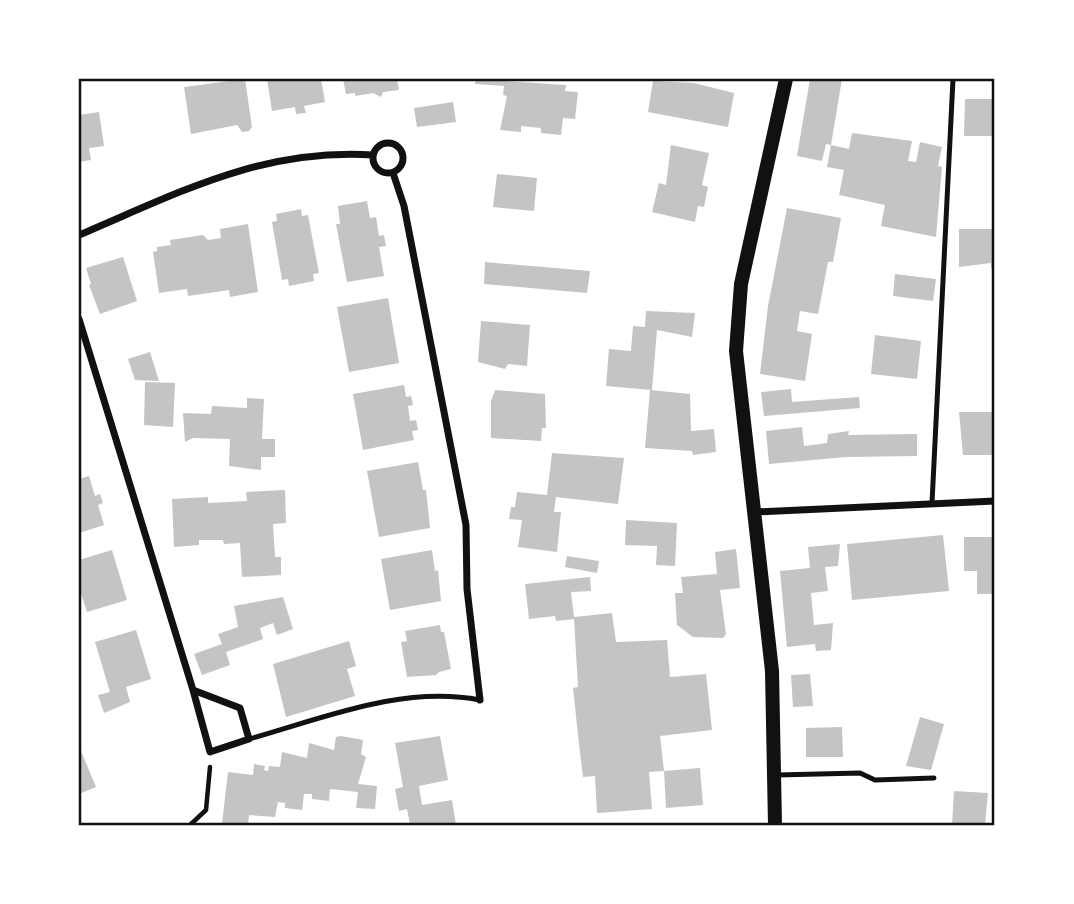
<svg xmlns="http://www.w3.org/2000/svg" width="1074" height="904" font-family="'Golos Text',sans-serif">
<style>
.building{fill:#c4c4c4}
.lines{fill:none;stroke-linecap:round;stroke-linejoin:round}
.path{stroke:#111;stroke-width:4.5}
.service{stroke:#111;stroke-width:5}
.minor{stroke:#111;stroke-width:7}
.secondary{stroke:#111;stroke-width:14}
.neatline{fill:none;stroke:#111;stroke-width:2.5}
</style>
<rect width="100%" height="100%" fill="#fff"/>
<path class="building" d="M245,79l7,48 -3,4 -7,1 -5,-7 -46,9 -7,-47z
M267,79h54l4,23 -21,4 2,7 -10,1 -1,-7 -23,4z
M343,79h54l2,11 -16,2 -2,5 -8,-4 -18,3v-3l-9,1z
M476,79l90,6 -1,6 13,1 -3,27 -12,-1 -2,17 -20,-2v-5l-20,-2v6l-21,-2 7,-34 -4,-1 1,-9 -29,-2z
M810,79h32l-11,66 -5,-1 -4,17 -25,-5z
M653,81l41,2 40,10 -6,34 -80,-15z
M965,99h30v37h-31z
M453,102l3,20 -39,5 -3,-19z
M99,112l5,34 -15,2 2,12 -12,2v-47z
M852,133l60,8 -4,20 8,1 4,-20 22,5 -4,19 4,1 -6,70 -55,-11 4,-21 -46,-10 5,-25 -17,-3 4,-22 18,4z
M671,145l38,8 -7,32 6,2 -4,20 -6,-1 -3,16 -43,-10 7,-29 7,2z
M497,174l40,4 -3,33 -41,-4z
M367,201l3,17 6,-1 3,19 5,-1 2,11 -7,1 5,29 -37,6 -11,-58h4l-2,-18z
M787,208l54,10 -8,44h-5l-10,52 -18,-3 -3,20 15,3 -7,47 -45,-7 8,-68z
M301,209l1,7 6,-1 11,58 -6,1 1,7 -25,5 -1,-7 -6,1 -10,-58 5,-1 -1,-7z
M248,224l10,68 -28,5 -1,-7 -41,6 -1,-7 -28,4 -6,-41 4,-1v-4l14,-2 -1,-5 33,-5 5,5 13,-2 -1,-9z
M959,229h36v39h-4v-5l-32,4z
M123,257l14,44 -37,13 -11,-29 2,-1 -5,-16z
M485,262l105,9 -3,22 -103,-9z
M895,274l41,5 -3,22 -40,-5z
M388,298l11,65 -50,9 -12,-65z
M646,311l49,2 -3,24 -35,-7 -5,60 -46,-4 3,-37 22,2 2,-25 12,1z
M481,321l49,4 -3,41 -19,-2 -3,5 -27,-7z
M875,335l46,6 -4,38 -46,-5z
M150,352l9,29 -24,-1 -7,-21z
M145,382l30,1 -2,44 -29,-2z
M404,385l2,12 5,-1 1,4 1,5 -5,1 2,15 6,-1 2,10 -6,1 2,9 -51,10 -10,-56z
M791,389l1,13 67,-5 1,11 -96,8 -3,-24z
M495,390l50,4 1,34h-4l-1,13 -50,-3v-37z
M650,390l40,4 1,37 23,-2 2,23 -23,3 -1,-4 -47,-3z
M247,398l17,1 -2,40h13v18h-14v13l-32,-4 1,-27 -37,-1 -8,4 -2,-29 28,1 1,-8 35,2z
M959,412h36v43h-32z
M802,427l2,19 23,-3 1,-9 21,-3 -1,4 69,-1v22l-71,1 -77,7 -3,-33z
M552,453l72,5 -6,46 -62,-7 -2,15h7l-4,40 -39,-5 4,-27 -13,-1 2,-12h4l2,-15 30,3z
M418,462l5,28h3l4,38 -51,9 -12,-66z
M89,476l6,20 5,-2 3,9 -5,2 6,20 -25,8v-54z
M285,490l1,33 -13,1 2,33h6v18l-39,2 -2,-34 -16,1 -1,-4h-24v5l-25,2 -2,-48 36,-2v6l39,-2 -1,-9z
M626,520l51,3 -2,43 -19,-1 1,-19 -32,-1z
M943,535l6,56 -97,9 -5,-56z
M964,537h31v57h-18v-23h-13z
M840,544l-2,22 -13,1 3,24 -17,2 3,32 19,-2 -2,27 -15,1 -1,-7 -28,3 -7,-76 30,-3 -2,-21z
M736,549l4,39 -20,2 6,44 -3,4 -30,-1 -16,-12 -2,-32h8l-2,-16 36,-3 -2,-22z
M112,550l15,50 -40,12 -8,-25v-27z
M432,550l3,21 3,-1 3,31 -51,9 -9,-51z
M567,556l32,5 -2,12 -32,-6z
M590,577l1,14 -20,1 3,25 38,-4 4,29 51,-2 3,37 36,-3 6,56 -52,6 4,35 36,-3 3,37 -37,3 -2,-37 -15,1 3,37 -55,4 -2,-37 -12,1 -4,-33 -6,-56 5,-1 -4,-68 -18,2 -1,-5 -26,3 -4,-35z
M283,597l10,32 -16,6 -4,-12 -13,5 3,11 -37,13 4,13 -28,10 -8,-21 28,-10 -4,-10 20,-7 -4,-21z
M440,625l1,7h3l7,37 -12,3 -3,3 -29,2 -6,-35 6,-1 -2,-10z
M136,630l15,49 -25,8 4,15 -26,11 -6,-18 12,-3 -15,-50z
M349,641l7,25 -9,3 8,27 -69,21 -13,-53z
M810,674l3,32 -20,1 -2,-32z
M920,717l24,7 -13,46 -25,-4z
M842,727l1,30h-37v-29z
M341,736l22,4 -2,14 5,3 -8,27 19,2 -2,23 -19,-1 2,-16 -28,-3 -1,12 -17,-2v-5h-8l-2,16 -17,-2v-5l-7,-1 -3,15 -26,-2 -1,10 -26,-1 6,-52 25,3 1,-11 11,2 -1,4 4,1 1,-5 11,1 2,-15 25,6 2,-15 25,7 2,-13z
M440,736l8,44 -29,6 3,19 30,-5 4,25h-46l-3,-16 -8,2 -4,-22 8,-2 -8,-44z
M79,746l17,41 -17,7z
M954,791l34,2 -3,32h-33z"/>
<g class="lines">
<path class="path" d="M190,825l16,-15 4,-43"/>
<path class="service" d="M932,503l21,-424
M249,739c75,-21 153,-54 231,-39
M777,775l83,-2 15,7 59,-2"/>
<path class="minor" d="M373 158a15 15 0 1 1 30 0a15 15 0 1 1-30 0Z
M393,173l11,33 62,319 1,64 13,111
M79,235c100,-42 182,-87 294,-80
M79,319l114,371
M755,512l240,-11
M193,690l47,18 9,31 -39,13z"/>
<path class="secondary" d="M775,825l-3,-154 -36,-320 5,-67 45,-205"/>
</g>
<rect width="1074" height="904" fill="none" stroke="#ffffff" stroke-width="161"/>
<rect x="80" y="80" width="913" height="744" class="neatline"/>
</svg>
